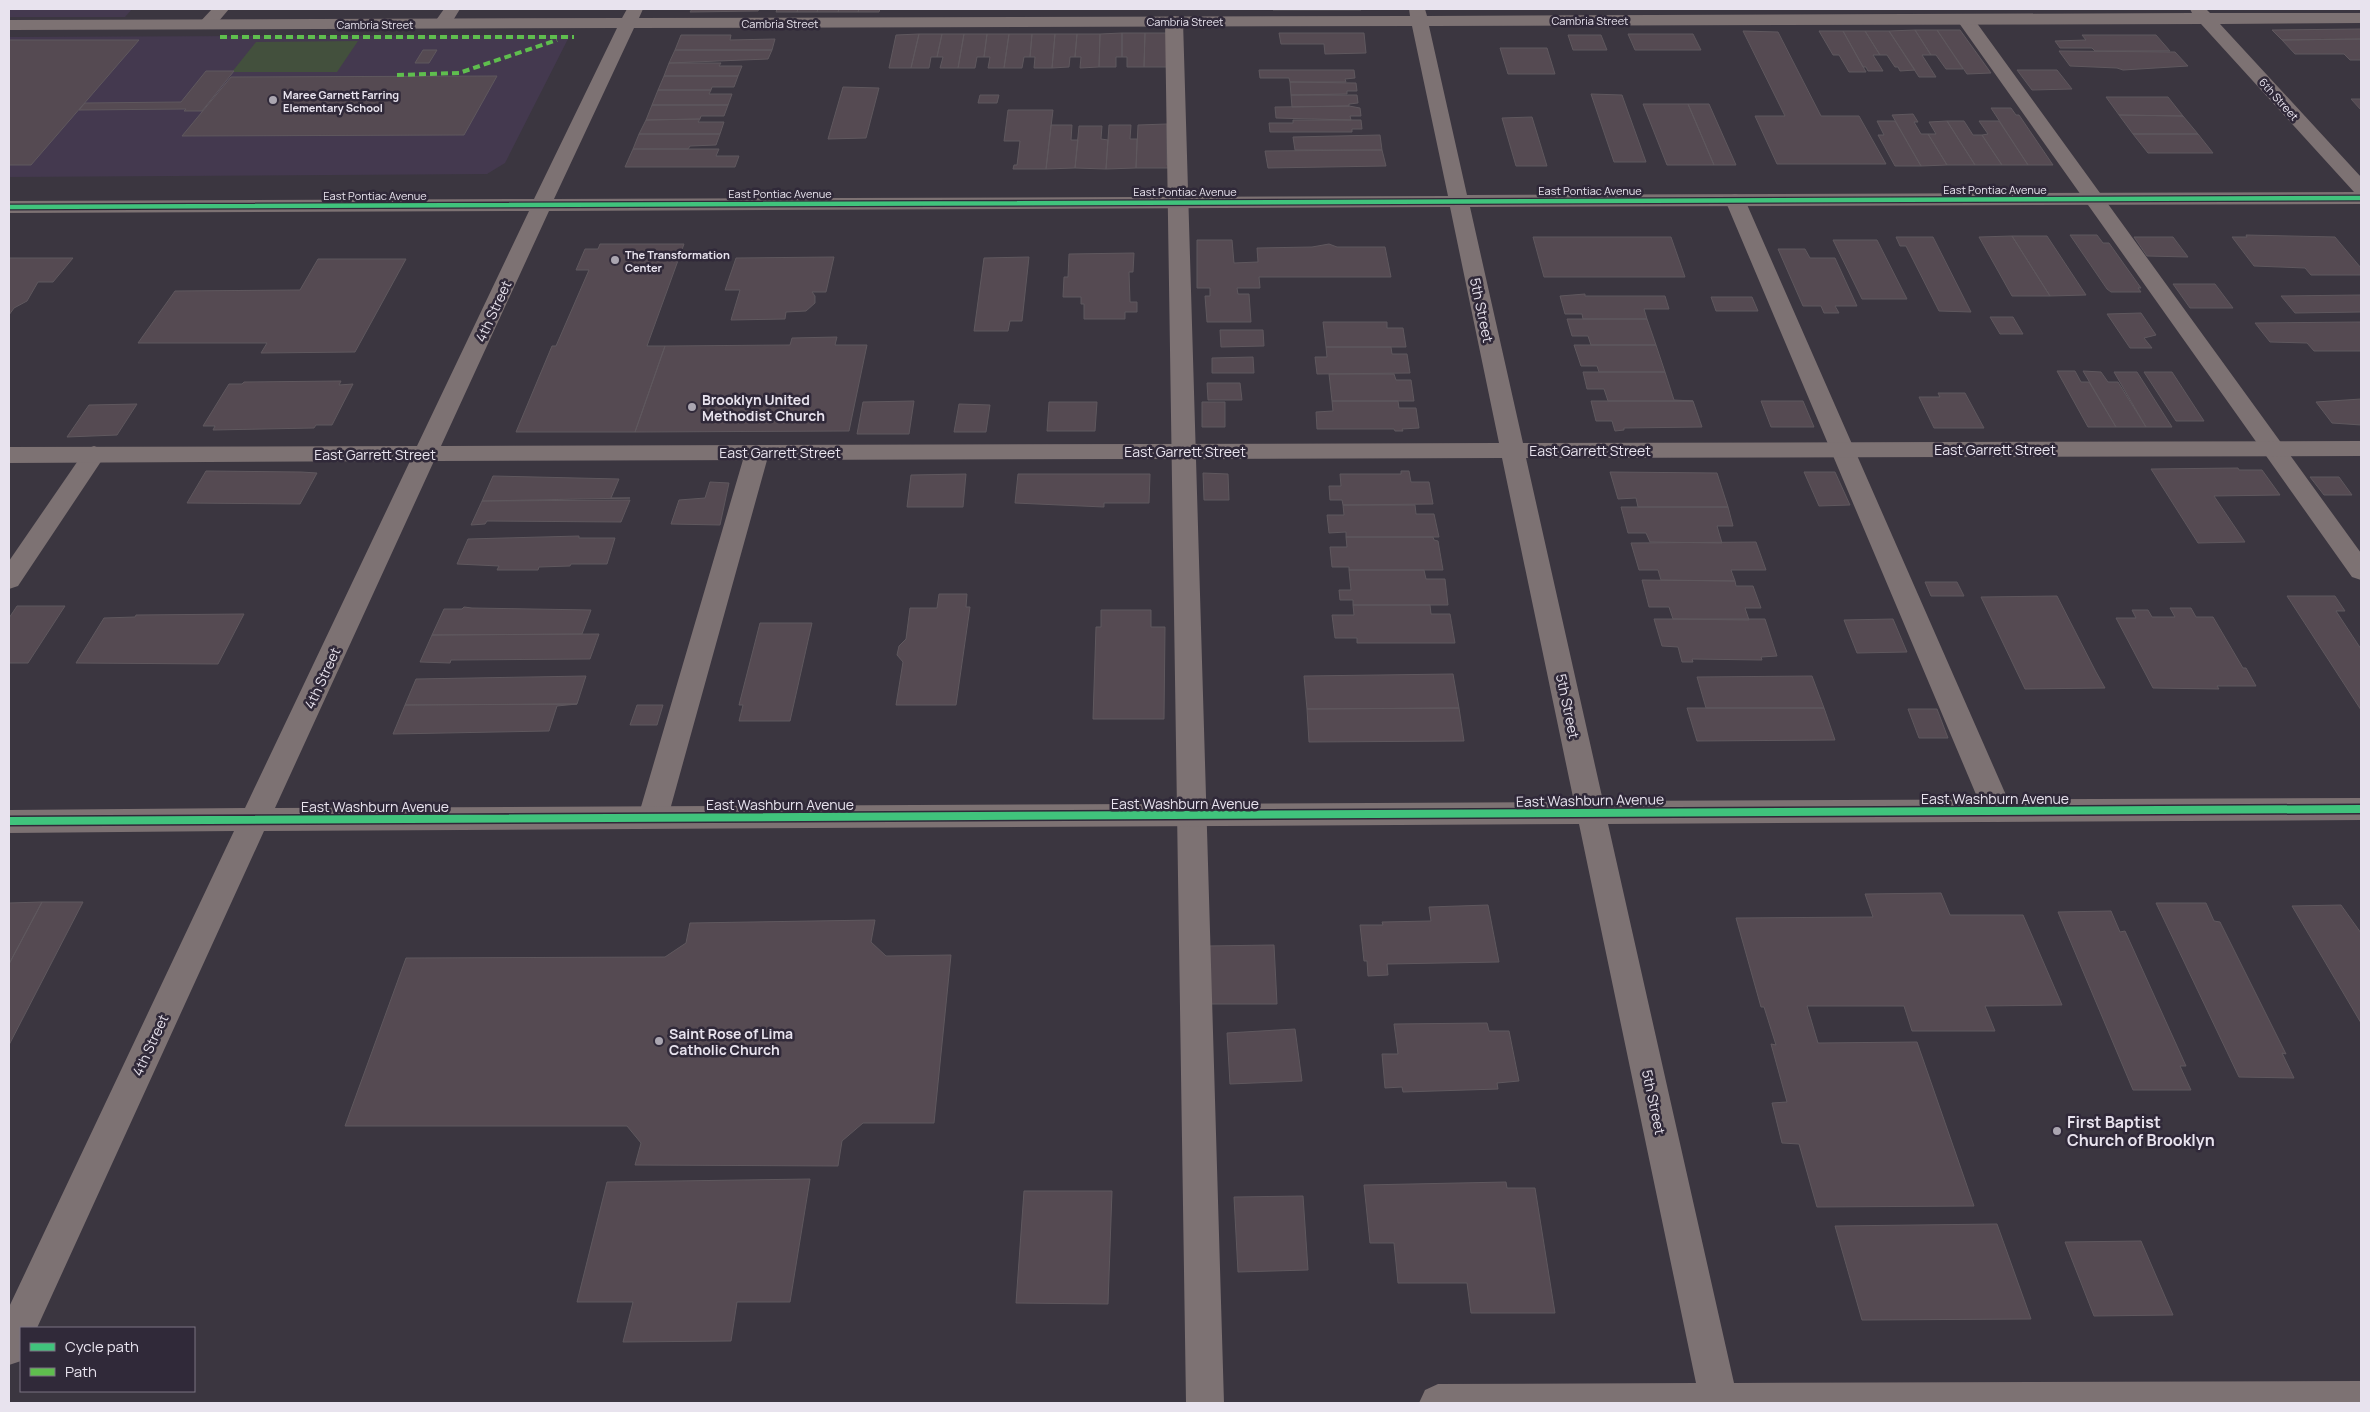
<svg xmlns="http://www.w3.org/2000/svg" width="2370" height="1412" font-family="Manrope,sans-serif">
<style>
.built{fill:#44394f}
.green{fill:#43503d}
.building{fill:#554a52;stroke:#5f585e}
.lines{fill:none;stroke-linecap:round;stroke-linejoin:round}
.lane{fill:#7d7273;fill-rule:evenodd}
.street{fill:#7d7273;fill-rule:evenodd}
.quiet{stroke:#5fbe4e;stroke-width:4;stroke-dasharray:7 4;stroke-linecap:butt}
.cycleway-far2-casing{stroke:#302939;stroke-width:7}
.cycleway-far1-casing{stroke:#302939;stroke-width:9}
.cycleway-casing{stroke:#302939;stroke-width:11}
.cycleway-far2{stroke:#40c37c;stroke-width:4.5}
.cycleway-far1{stroke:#40c37c;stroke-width:5.5}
.cycleway{stroke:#40c37c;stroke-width:8}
.poi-dot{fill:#aba6b1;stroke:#302939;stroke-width:2}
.labels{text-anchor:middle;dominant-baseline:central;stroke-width:5;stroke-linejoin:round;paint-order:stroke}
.far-street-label{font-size:11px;fill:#e8e3ee;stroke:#302939}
.far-poi-label{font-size:11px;font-weight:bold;fill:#e8e3ee;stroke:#302939;text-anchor:start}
.street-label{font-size:14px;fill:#e8e3ee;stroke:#302939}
.poi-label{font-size:14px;font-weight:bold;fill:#e8e3ee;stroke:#302939;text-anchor:start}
.near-poi-label{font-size:16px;font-weight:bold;fill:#e8e3ee;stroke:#302939;text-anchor:start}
</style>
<rect width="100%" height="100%" fill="#3b3640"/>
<path class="built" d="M9,9h123l-7,8h-116z
M570,35l-65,128 -18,11 -478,3v-140z"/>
<path class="green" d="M358,41l-21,31h-105l24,-30z"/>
<path class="building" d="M692,9h67l-1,2 -68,1z
M777,9h21l-1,3h-21z
M798,9h20l-1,3h-20z
M818,9h21l-1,3h-21z
M839,9h20l-1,3h-20z
M859,9h21l-1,3h-21z
M1273,9h88v1h-88z
M2361,29v10l-79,1 -10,-10z
M1915,30h22l26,39h-17l-10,-14h-5z
M1915,30l16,25h-9l14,22h-17l-30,-46z
M1937,30h23l31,43 -24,1z
M1743,31l35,1 43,84h38l27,48h-109l-22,-48h30z
M1819,31h24l23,41h-17l-10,-17h-6z
M1843,31h22l15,24h-7l10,16h-15l-2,-4h-3z
M1865,31h24l26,39 -15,1 -2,-4h-3l-8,-12h-7z
M1122,33v24h-6v10h-17l1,-33z
M1122,33h23l-1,34h-17v-10h-5z
M1145,33h23v34h-24z
M1279,33h85l2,20 -41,1 -1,-10h-43z
M919,34l-8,34h-22l7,-33z
M919,34h23l-5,23h-6l-2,11h-18z
M942,34h22l-6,34h-18l3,-11h-6z
M964,34h23l-3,23h-7l-2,11h-17z
M987,34h22l-5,34h-16l2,-11h-6z
M1009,34h23l-2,23h-6l-2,11h-18z
M1032,34h23l-3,34h-18l1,-11h-5z
M1055,34h22l-2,23h-5l-1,10 -17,1z
M1077,34h23l-1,33 -19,1 1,-11h-6z
M1628,34h65l8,16h-66z
M681,35h50l-1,5 45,-1 -3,11h-97z
M1568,35h33l6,15h-34z
M2082,35h74l14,16h-75l-3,-3h-32l-5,-7 31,-1z
M2361,39v21h-11l-6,-6h-49l-13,-14z
M9,40h130l-108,125h-22z
M1500,48h47l8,26h-47z
M423,50h14l-8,13h-14z
M675,50h97l-4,9 -99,4z
M2059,51l116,1 13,14 -65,4 -6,-2 -47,-2z
M669,63h52l-2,3h23l-4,10h-74z
M1259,70h95l1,8 -10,1 1,3h-56l-1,-4h-29z
M2017,70h40l15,19 -40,1z
M206,71h28l-32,40h-18l2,-2 -107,1 6,-7 96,-1z
M497,76l-33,59 -282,1 49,-59z
M664,76h74l-4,11h-22l-1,3h-53z
M1290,82l66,1 1,8h-10v3l-56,1z
M843,87l36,1 -13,50 -38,1z
M658,90h53l-2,4h23l-4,11h-76z
M1591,94l31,1 24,67h-32z
M980,95h19l-2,8h-19z
M1291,95h66l1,8 -9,1v2l-57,1z
M2106,97h62l15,19 -64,-1z
M2351,99h10v11z
M1643,104h45l26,61h-47z
M1688,104h21l27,61h-22z
M652,105h76l-4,11h-23l-1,3 -54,1z
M1349,106l11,2 1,8h-11l1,4 -75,-2 -1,-11z
M1991,108h20l5,7h3l34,50h-25z
M1008,110h45l-7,59h-33l1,-4h3l3,-24h-16z
M1913,114l5,8h-4l7,12h7l19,31 -26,1 -29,-51z
M2119,115l64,1 15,18h-65z
M1532,117l15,49h-31l-14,-48z
M700,119l-2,3h26l-4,12h-81l7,-14z
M1293,120h68l1,9h-10v3h-82l-1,-9h24z
M1877,121h18l26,45h-26l-17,-31h6z
M1947,121h17l9,14h9l20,30h-27z
M1947,121l28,44h-28l-19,-31h8l-7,-12z
M1979,121h20l29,44h-26l-20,-30 6,-1z
M1167,124v41h3l-1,3h-33l2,-43z
M1051,125h21l-1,15h7l-3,28 -29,1z
M1109,125h22l-1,14h7l-1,29 -30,1z
M1079,126h23l-1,13 7,1 -2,29 -31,-1z
M639,134h81l-4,11 -26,1 -2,3h-55z
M2133,134h65l15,19h-65z
M1380,135l2,15h-87l-2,-13z
M633,149h86l-3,7h23l-4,11h-110z
M1382,150l4,16 -118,2 -3,-17z
M2070,235h27l6,8h6l32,45h-3l3,4h-30l-4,-3z
M2246,235l89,2 26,31v7h-50l-6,-7 -51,-2 -22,-29h15z
M2012,236l38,60h-38l-33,-59z
M2012,236h35l39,59 -36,1z
M1533,237h138l14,40h-141z
M1896,237h37l38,75 -32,-1 -33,-65h-6z
M2134,237h39l15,20 -41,-1z
M1197,240h35l2,23 24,-1 -1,-14 55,-1 17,-3 8,3h48l6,30h-132l1,11h-23l1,6h11l2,28h-44l-2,-26h5v-8h-13z
M1833,240h44l30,59h-45z
M600,244h84l-37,102h18l-30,86h-119l36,-86h4l33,-76h-13l9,-21h13z
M1778,249h27l5,9h25l22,48h-22l4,7h-15l-3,-7h-18z
M1134,253l-1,19h-4l1,30h7v10h-12v7h-41v-15h-3v-7h-18l1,-20h4l1,-23z
M834,257l-8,35h-14l3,4v7l-9,8 -20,1 -1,7 -54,1 9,-30h-15l11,-32z
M1029,257l-7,64h-12l-2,10h-34l10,-73z
M9,258h64l-20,24h-15l-11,19 -13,7 -5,7z
M318,259h88l-51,93 -94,1 6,-10h-129l37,-52 125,-1z
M2173,284h42l18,24h-43z
M1585,294v2h80l4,13h-25l3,10h-64l-1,-5h-17l-5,-18z
M2361,295v17l-66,1 -14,-17z
M1711,297h41l6,14h-42z
M2141,313l15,22 -12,3 8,10h-22l-23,-34z
M1990,317h23l10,17h-23z
M1567,319h80l9,26h-65l-3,-9h-16z
M1323,322h64v6h16l3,19h-80z
M2361,322v29h-47l-7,-8 -37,-1 -15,-19z
M1220,330h43l1,16 -43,1z
M837,337l-2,8h32l-18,86 -214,1 30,-86 125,-1 2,-7z
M1574,345h82l9,27h-66l-2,-6h-16z
M1326,347h65l1,7h15l3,19 -93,1 -2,-17h12z
M1253,357l1,16h-42v-15z
M2057,371h18l6,11h8l27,45h-28z
M2083,371l18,1 7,10h10l28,45h-30z
M1583,372h82l9,28 19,1h-85l-4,-12h-17z
M2114,372h23l35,55h-26z
M2144,372h28l32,49h-28z
M1329,374h65l2,6h15l3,21h-82z
M341,381l-2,4 14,-1 -21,41h-16l-2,3 -101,2 2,-4h-12l26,-42h13l2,-2z
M1207,383h33l2,17h-34z
M1938,393h27l19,35h-50l-15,-31h21z
M2361,399v26l-29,-2 -16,-21z
M914,401l-5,33h-52l6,-32z
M1332,401h66l1,7h17l3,20 -17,1 1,2h-8l-1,-2h-77l-1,-17 17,-1z
M1591,401h102l9,26 -78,1v2l-9,1 -3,-10h-16z
M1761,401h42l11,26h-43z
M1049,402h48l-2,29h-48z
M1202,402h23v25h-23z
M137,404l-20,31 -50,2 22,-32z
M959,404l31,1 -4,27h-32z
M2238,468l1,2h23l18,25 -66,1 31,46 -47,1 -47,-74z
M206,471l95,1 16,1 -17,31 -113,-1z
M1401,471h8l2,11h18l4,22 -90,1 -1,-5h-12l-1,-14h12l-1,-12h61z
M1610,472l107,1 11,34h-90l-2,-9 -18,1z
M1804,472h31l15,33 -31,1z
M1203,473l25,1 1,26h-25z
M966,474l-3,33h-56l4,-32z
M1018,474h132l-1,29h-45v4l-89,-4z
M493,476l126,3 -8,19h19l-148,3z
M2310,477h29l13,18h-28z
M710,482l19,1 -9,42 -49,-1 8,-24 26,-2z
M630,500l-9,22 -134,-1 -2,3 -14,1 11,-24z
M1343,505h72l1,9h18l5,23h-93v-5l-17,1 -2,-18h17z
M1621,507h107l5,19h-16l5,17 -72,-1 -4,-9h-18z
M579,536v2h36l-8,26h-36l-1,2 -31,1 -1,3h-41l2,-4 -42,-2 11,-25z
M1346,537h87l1,3 4,1 5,29h-94v-3h-17l-2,-20h17z
M1756,542l10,28h-35l4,11 -74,-1 -3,-10h-19l-8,-27z
M1349,570h75l2,9h19l3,26h-95v-5h-13l-1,-10h12z
M1642,580l93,1 1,5h17l8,22h-16l4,12 -76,-1 -4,-12h-20z
M1925,582h32l7,14h-33z
M939,594h28l-1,13h4l-14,98h-60l7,-43 -6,-7 2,-9 7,-7 4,-31h27z
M2057,596l39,76 9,16 -80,1 -44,-92z
M2287,596h48l10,15h-9l25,38v61z
M1353,605h77l1,9h19l5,29h-98v-5h-22l-3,-23h22z
M17,606h48l-37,57h-19v-45z
M464,607l8,1 119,2 -9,24 -150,1 12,-26h18z
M2170,608h21l5,9h17l30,51h3l10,18h-39l2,3 -66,-1 -37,-70h20l-4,-8h16l4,7h23z
M1101,610h50v17h14l-1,92h-71l3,-92h5z
M244,614l-26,50 -142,-1 28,-45 31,-1 1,-2z
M1654,619h111l12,37 -16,1 1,3 -70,-1 1,3h-11l-4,-15 -16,-1z
M1893,619l14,33 -50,1 -13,-33z
M760,623h52l-22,98h-51l4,-16h-4z
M599,634l-9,25 -139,1 -1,3 -30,-1 12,-27z
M1453,674l6,34 -152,1 -3,-33z
M586,676l-9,28 -172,1 11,-26z
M1812,676l12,32h-118l-9,-31z
M577,704l-20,2 -8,25 -156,3 12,-29z
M637,705h26l-6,20h-27z
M1459,708l5,33 -155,1 -2,-33z
M1687,708h137l11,32 -138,1z
M1908,709h29l11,29h-29z
M1941,893l9,22h73l39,90 -77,1 10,25h-83l-8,-25h-97l11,37 99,-1 57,164 -157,1 -18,-63 -17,-1 -10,-40 15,-1 -16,-58 5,1 -12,-38h-3l-25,-89 137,-1 -8,-23z
M42,902h41l-74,143v-81z
M42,902l-33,62v-61z
M2156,903h50l8,18 6,1 66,132 -4,-1 12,25 -55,-1z
M1488,905l11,57 -112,2 1,11 -20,1 -1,-15h-3l-4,-36h23l-1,-3 49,-1 -2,-14z
M2341,905l20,28v90l-69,-117z
M2111,911l9,21 5,-1 61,135h-6l11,24h-58l-75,-178z
M875,920l-4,22 15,14 65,-1 -17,168h-71l-21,18 -4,25 -203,-1 6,-22 -14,-17h-282l61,-168 259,-1 21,-14 4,-20z
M1274,945l3,59h-66l-4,-58z
M1487,1023l2,8h20l10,50 -22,2 1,6 -95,3 -1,-5 -17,1 -3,-34h16l-4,-30z
M1295,1029l7,52 -72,3 -3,-51z
M810,1179l-20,123h-53l-6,39 -108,1 10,-40h-56l30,-120z
M1506,1182l1,6h28l20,125h-84l-4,-30h-69l-4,-40h-24l-6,-58z
M1024,1191h88l-4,113 -92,-1z
M1303,1196l5,74 -70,2 -4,-75z
M1997,1224l34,95 -169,1 -27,-94z
M2141,1241l32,74 -79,1 -29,-74z"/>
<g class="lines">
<path class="lane" d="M212,9h17l-16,19h-12l-3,-4z
M444,9h16l-11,18h-12l-3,-4z
M1965,14l6,1 390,538v27l-9,-3 -393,-554 -3,-4 3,-4z
M1174,16l6,1 3,4 41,1382h-38l-21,-1382 3,-4z
M1735,194l7,2 3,4 268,611 -5,8 -10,3 -10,-3 -5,-8 -258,-611 3,-4z
M757,445l8,3 4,5 -101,364 -5,8 -10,3 -10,-3 -5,-8 107,-364 4,-5z
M94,446l8,3 4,5 -88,132 -9,3v-28l77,-112z"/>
<path class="street" d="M627,9h16l-4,9 771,-2 -1,-7h16l2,7 765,-3 -2,-4h16l4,4h151v10l-141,1 141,153v27l-891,3 53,236 838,-2v15l-835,2 77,343 758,-3v22l-753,4 126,559 627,-2v22h-942l6,-13 13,-6 258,-1 -117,-559 -1315,7 -227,497h-16v33l-12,4v-58l225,-476 -225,2v-23l236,-2 165,-347 -401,2v-16l408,-1 112,-235 -520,2v-12l525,-2 83,-171 -608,2v-10l613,-2zM2201,24l153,168 -887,3 -38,-169zM1412,26l36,170 -894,3 80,-171zM1450,207l49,236 -1058,3 108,-235zM1502,458l72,344 -1299,6 159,-347z"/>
<path class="quiet" d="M220,37h354
M397,75l62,-2 98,-33"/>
<defs>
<path id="cycleway-far2" d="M9,207l2352,-9"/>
<path id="cycleway-far1" d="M2223,810l138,-1"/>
<path id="cycleway" d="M9,821l2352,-12"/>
</defs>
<use href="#cycleway-far2" class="cycleway-far2-casing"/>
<use href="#cycleway-far1" class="cycleway-far1-casing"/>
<use href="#cycleway" class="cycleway-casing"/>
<use href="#cycleway-far2" class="cycleway-far2"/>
<use href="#cycleway-far1" class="cycleway-far1"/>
<use href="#cycleway" class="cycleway"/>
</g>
<g class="poi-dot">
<circle cx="273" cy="100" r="5"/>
<circle cx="615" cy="260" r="5"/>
<circle cx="692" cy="407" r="5"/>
<circle cx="659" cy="1041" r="5"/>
<circle cx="2057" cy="1131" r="5"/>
</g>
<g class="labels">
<g class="far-street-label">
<text x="1590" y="20">Cambria Street</text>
<text x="1185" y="21">Cambria Street</text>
<text x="780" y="23">Cambria Street</text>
<text x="375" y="24">Cambria Street</text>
<text transform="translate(2279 99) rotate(48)">6th Street</text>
<text x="1995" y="189">East Pontiac Avenue</text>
<text x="1590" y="190">East Pontiac Avenue</text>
<text x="1185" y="191">East Pontiac Avenue</text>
<text x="780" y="193">East Pontiac Avenue</text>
<text x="375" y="195">East Pontiac Avenue</text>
</g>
<g class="far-poi-label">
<text x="283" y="94">Maree Garnett Farring<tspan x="283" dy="13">Elementary School</tspan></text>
<text x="625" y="254">The Transformation<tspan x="625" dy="13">Center</tspan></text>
</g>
<g class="street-label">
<text transform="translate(1482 310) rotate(78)">5th Street</text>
<text transform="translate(493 311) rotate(-65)">4th Street</text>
<text x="1995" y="449">East Garrett Street</text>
<text x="1590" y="450">East Garrett Street</text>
<text x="1185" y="451">East Garrett Street</text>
<text x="780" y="452">East Garrett Street</text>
<text x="375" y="454">East Garrett Street</text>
<text transform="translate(322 678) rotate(-65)">4th Street</text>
<text transform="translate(1568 706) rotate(78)">5th Street</text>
<text x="1995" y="798">East Washburn Avenue</text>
<text transform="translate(1590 800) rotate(-1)">East Washburn Avenue</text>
<text x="1185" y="803">East Washburn Avenue</text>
<text x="780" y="804">East Washburn Avenue</text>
<text x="375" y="806">East Washburn Avenue</text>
<text transform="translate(150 1045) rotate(-65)">4th Street</text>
<text transform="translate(1654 1102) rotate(78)">5th Street</text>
</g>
<g class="poi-label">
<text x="702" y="399">Brooklyn United<tspan x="702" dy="16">Methodist Church</tspan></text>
<text x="669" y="1033">Saint Rose of Lima<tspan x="669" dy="16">Catholic Church</tspan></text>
</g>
<g class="near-poi-label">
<text x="2067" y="1122">First Baptist<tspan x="2067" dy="18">Church of Brooklyn</tspan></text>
</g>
</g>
<rect width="2370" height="1412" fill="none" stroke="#e8e3ee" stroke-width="20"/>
<rect x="20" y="1327" width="175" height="65" fill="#302939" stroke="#7a7381"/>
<rect x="30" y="1343" width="25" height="8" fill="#40c37c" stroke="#7a7381"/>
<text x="65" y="1352" font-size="15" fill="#e8e3ee">Cycle path</text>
<rect x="30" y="1368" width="25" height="8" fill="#5fbe4e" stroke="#7a7381"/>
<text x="65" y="1377" font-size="15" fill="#e8e3ee">Path</text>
</svg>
